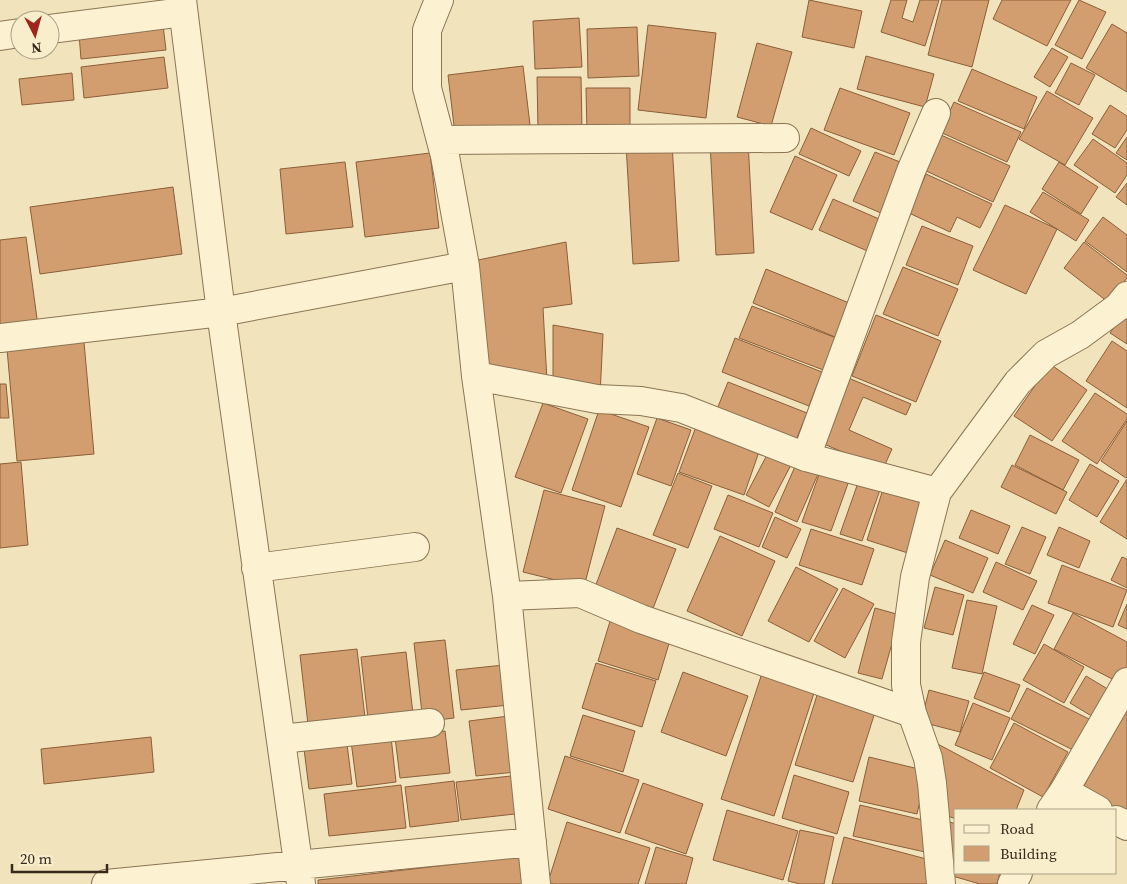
<svg xmlns="http://www.w3.org/2000/svg" width="1127" height="884" font-family="'Source Serif 4',serif">
<style>
.building{fill:#d39e6f;stroke:#8b5e38}
.lines{fill:none;stroke-linecap:round;stroke-linejoin:round}
.minor-casing{stroke:#8a7454;stroke-width:30}
.minor{stroke:#fcf1d0;stroke-width:28}
</style>
<rect width="100%" height="100%" fill="#f1e4bc"/>
<path class="building" d="M809,0l53,11 -8,37 -52,-11z
M891,0h16l-5,18 11,4 7,-22h19l-14,46 -44,-14z
M942,0h47l-17,67 -44,-12z
M1002,0h69l-24,46 -54,-27z
M1079,0l27,12 -24,47 -27,-14z
M579,18l3,49 -47,2 -2,-48z
M1112,24l15,9v59l-41,-24z
M163,25l3,25 -85,9 -2,-25z
M648,25l68,8 -10,85 -68,-8z
M637,27l2,49 -51,2 -1,-49z
M757,43l35,9 -21,74 -34,-9z
M1052,48l16,9 -18,30 -16,-10z
M866,56l68,18 -9,33 -68,-18z
M164,57l4,31 -84,10 -3,-31z
M1071,63l24,12 -16,30 -24,-12z
M523,66l7,59 -75,9 -7,-59z
M972,69l65,28 -13,32 -66,-28z
M72,73l2,27 -52,5 -3,-26z
M537,77h44l1,53 -44,1z
M586,88h44v46h-43z
M840,88l70,25 -16,42 -70,-25z
M1047,91l46,27 -28,47 -46,-26z
M954,102l67,30 -14,30 -67,-30z
M1110,105l17,11v14l-12,18 -23,-14z
M811,128l50,23 -12,25 -50,-22z
M941,135l69,31 -17,36 -69,-32z
M1127,137v23l-11,-7z
M1093,139l34,24v12l-12,18 -41,-28z
M748,141l6,112 -38,2 -6,-112z
M672,143l7,118 -46,3 -7,-119z
M875,152l35,14 -22,50 -35,-15z
M430,153l9,75 -74,9 -9,-75z
M795,156l42,19 -25,55 -42,-18z
M345,162l8,65 -67,7 -6,-65z
M1059,162l39,25 -17,27 -39,-25z
M926,174l66,30 -12,24 -23,-11 -7,15 -41,-19z
M1127,183v22l-11,-8z
M173,187l9,67 -142,20 -10,-67z
M1043,192l46,28 -13,21 -46,-29z
M833,199l53,23 -14,31 -53,-23z
M1005,205l52,24 -31,65 -53,-24z
M1103,217l24,18v37l-42,-31z
M922,226l51,20 -15,39 -52,-20z
M26,237l12,89 -38,5v-91z
M566,242l6,62 -29,4 4,73 -59,-13 -10,-108z
M1084,242l43,33v3l-19,24 -44,-34z
M903,267l55,22 -20,47 -55,-22z
M766,269l88,36 -14,34 -87,-36z
M752,306l87,33 -13,32 -87,-33z
M1124,313l3,2v29l-17,-11z
M876,315l65,26 -25,61 -64,-26z
M553,325l50,9 -3,62 -47,-10z
M735,338l87,34 -13,34 -87,-34z
M1112,341l15,10v57l-41,-27z
M84,342l10,112 -77,7 -10,-112z
M1050,364l37,26 -35,51 -38,-25z
M846,377l65,27 -5,11 -43,-18 -14,33 43,19 -9,20 -64,-27z
M728,382l79,31 -13,32 -79,-31z
M0,384h6l3,34h-9z
M1095,393l32,21v5l-30,45 -35,-23z
M543,403l45,16 -27,74 -46,-16z
M599,410l50,17 -28,80 -49,-17z
M657,418l34,12 -20,56 -34,-12z
M1127,421v56l-1,1 -25,-17z
M697,424l64,22 -17,49 -65,-23z
M1030,435l49,25 -16,30 -48,-25z
M769,451l23,12 -23,44 -23,-12z
M21,462l7,83 -28,3v-84z
M797,462l22,10 -22,50 -22,-10z
M1090,464l29,17 -22,36 -28,-17z
M1012,465l55,27 -11,22 -55,-27z
M821,469l29,9 -19,53 -29,-9z
M678,473l34,13 -24,62 -35,-13z
M1127,479v60l-27,-17z
M859,480l22,7 -19,54 -22,-7z
M884,486l43,13 -16,55 -44,-14z
M544,490l61,16 -21,81 -61,-15z
M728,495l45,18 -14,34 -45,-18z
M971,510l39,16 -12,28 -39,-16z
M775,517l26,12 -14,29 -25,-11z
M1022,527l24,10 -16,37 -25,-10z
M1059,527l31,14 -11,27 -32,-13z
M617,528l59,21 -24,62 -58,-21z
M811,529l63,20 -12,36 -63,-20z
M720,536l55,25 -33,75 -55,-25z
M945,540l43,18 -15,35 -43,-18z
M1122,557l5,2v29l-16,-8z
M996,562l41,19 -14,29 -40,-18z
M1062,565l65,25 -14,37 -65,-24z
M796,567l42,22 -29,53 -41,-21z
M935,587l29,8 -11,40 -29,-7z
M843,588l31,16 -29,54 -31,-17z
M967,600l30,6 -15,68 -30,-6z
M1127,604v25l-9,-4z
M1032,605l22,10 -19,39 -22,-10z
M875,608l25,7 -18,64 -24,-6z
M1073,613l54,29v27l-7,14 -66,-34z
M611,618l60,19 -13,43 -60,-19z
M445,640l9,78 -31,4 -9,-79z
M1044,644l40,23 -20,36 -41,-23z
M357,649l9,77 -57,7 -9,-78z
M406,652l7,62 -45,5 -7,-62z
M596,663l60,18 -14,46 -60,-19z
M504,665l5,40 -48,5 -5,-40z
M763,670l53,17 -42,129 -53,-17z
M683,672l65,24 -22,60 -65,-24z
M984,672l36,13 -11,27 -35,-14z
M1086,676l30,18 -16,27 -30,-18z
M1027,688l68,34 -16,31 -68,-34z
M929,690l40,11 -9,31 -39,-10z
M818,692l58,17 -23,73 -58,-17z
M1127,699v121l-48,-24z
M973,703l37,15 -18,42 -37,-15z
M583,715l52,16 -12,41 -53,-16z
M509,716l7,56 -40,4 -7,-55z
M1014,723l54,29 -25,45 -53,-29z
M445,731l5,42 -50,5 -5,-41z
M151,737l3,35 -110,12 -3,-35z
M391,737l5,45 -39,5 -6,-46z
M934,742l90,48 -8,20h-60v9l-22,-8z
M347,744l5,40 -43,5 -5,-40z
M565,756l74,24 -19,53 -72,-24z
M869,757l58,14 -10,43 -58,-13z
M520,775l4,38 -63,7 -5,-38z
M794,775l55,17 -12,42 -55,-16z
M454,781l5,40 -49,6 -5,-40z
M643,783l60,21 -17,50 -61,-21z
M401,785l5,43 -77,8 -5,-42z
M860,805l71,17 -6,30 -72,-16z
M727,810l71,21 -15,49 -70,-20z
M937,818l19,6v49h44l-3,11h-17l-38,-11z
M567,822l83,26 -12,36h-85l-5,-2z
M800,830l34,7 -10,47h-24l-12,-3z
M844,837l86,23v24h-98z
M656,847l37,11 -7,26h-41z
M525,856l-1,28h-206v-4z"/>
<g class="lines">
<defs>
<path id="minor" d="M182,0l39,312 80,572
M439,0l-12,30v58l18,68 20,110 11,110 31,220 29,288
M50,29l133,-17
M0,36l20,-3
M441,140l344,-2
M0,338l221,-26 244,-46
M476,376l121,23 44,2 40,7 125,49 131,35
M806,457l105,-286 25,-58
M256,568l159,-21
M507,596l73,-3 61,26 271,94
M281,739l149,-16
M1064,791l34,19
M1051,810l13,-19 63,-109
M1116,820l11,6
M106,884l426,-42
M941,884l-9,-101 -4,-25 -16,-45 -6,-28v-43l9,-65 22,-85 81,-110 28,-28 34,-19 38,-28 9,-11
M1012,884l6,-11"/>
</defs>
<use href="#minor" class="minor-casing"/>
<use href="#minor" class="minor"/>
</g>
<rect x="954" y="809" width="162" height="65" fill="#f8eecc" stroke="#aba085"/>
<rect x="964" y="825" width="25" height="8" fill="#fcf1d0" stroke="#aba085"/>
<text x="1000" y="834" font-size="15" fill="#382a1a">Road</text>
<rect x="964" y="846" width="25" height="15" fill="#d39e6f" stroke="#aba085"/>
<text x="1000" y="859" font-size="15" fill="#382a1a">Building</text>
<g transform="translate(35 35) rotate(174)"><circle r="24" fill="#f8eecc" stroke="#aba085"/>
<path d="M0-4L9 19L0 12L-9 19Z" fill="#9e261f"/>
<text y="-8" font-size="14" font-weight="bold" text-anchor="middle" fill="#382a1a">N</text>
</g>
<path d="M12 864v8h95v-8" fill="none" stroke="#382a1a" stroke-width="2.5"/>
<text x="20" y="864" font-size="15" fill="#382a1a" stroke="#f8eecc" stroke-width="4" paint-order="stroke">20 m</text>
</svg>
